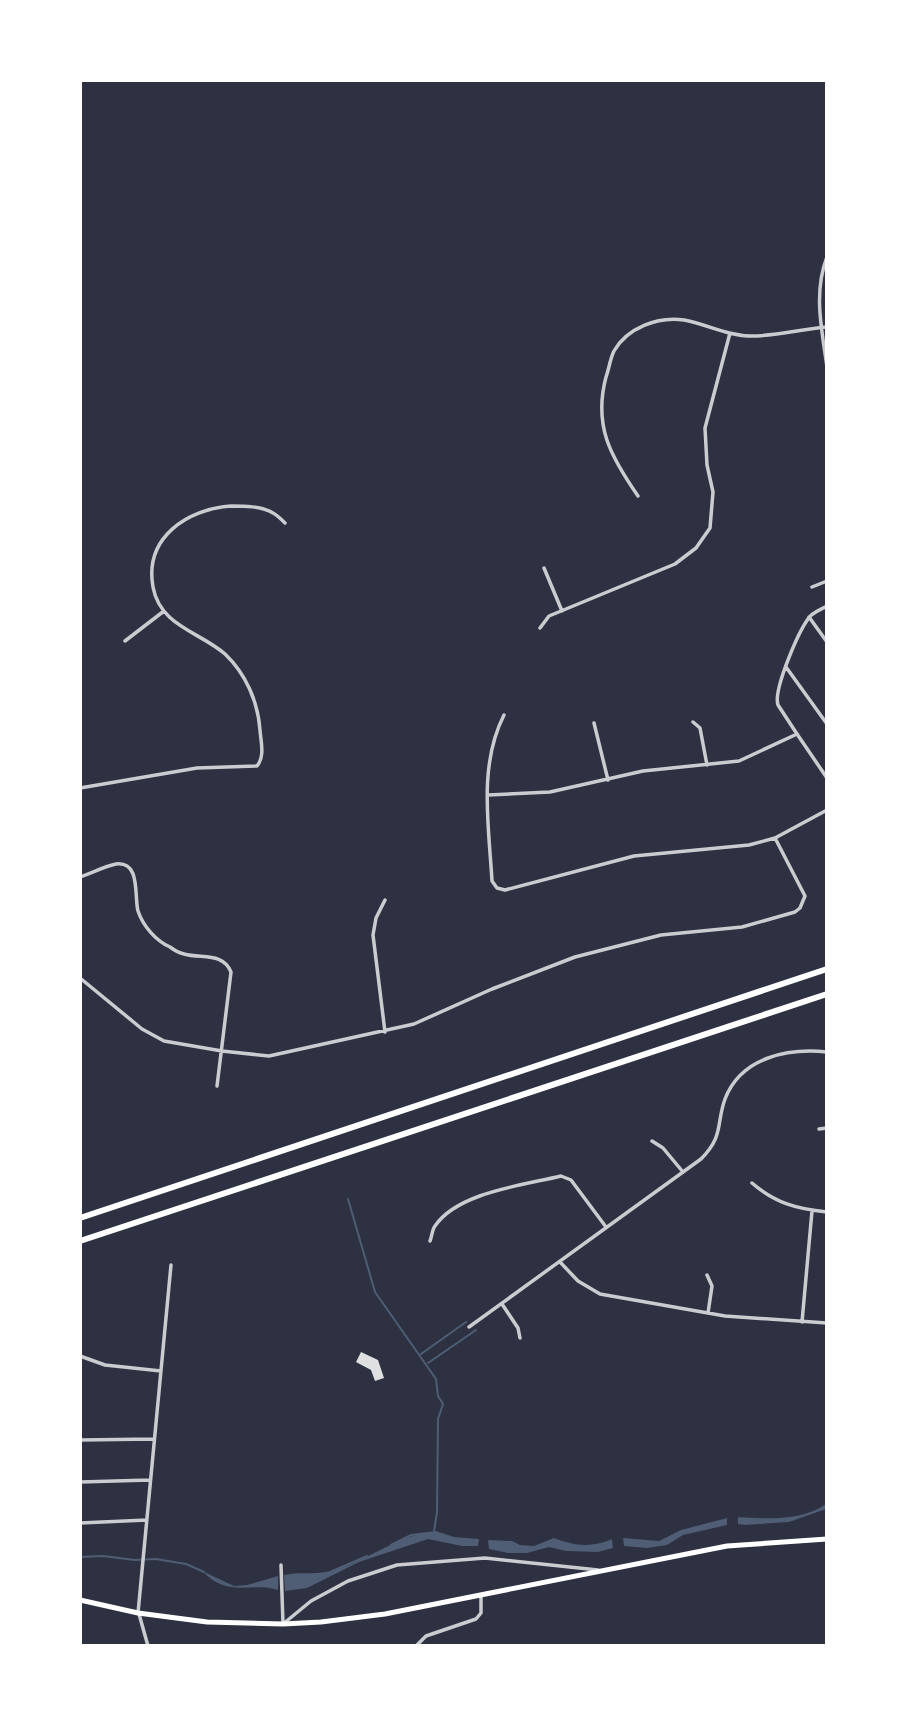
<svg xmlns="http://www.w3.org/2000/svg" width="907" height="1726" font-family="Barlow,sans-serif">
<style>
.water{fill:#4f5d75}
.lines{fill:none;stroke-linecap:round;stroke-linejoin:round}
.stream{stroke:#4f5d75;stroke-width:2}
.building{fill:#e0e0e3}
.minor{stroke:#caccd0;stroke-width:3.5}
.tertiary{stroke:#caccd0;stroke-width:3.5}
.primary{stroke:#fff;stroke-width:5}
.motorway{stroke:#fff;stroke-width:6}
</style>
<rect width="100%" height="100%" fill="#2d3142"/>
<path class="water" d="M826,1504v5l-37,13 -45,3 -6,-1v-7c27,2 65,4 88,-13z
M727,1518v7l-44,10 -16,10 -20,3 -23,-2 -1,-8 36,3 22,-11z
M436,1531l18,6 25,2 -1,7h-16l-34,-7 -69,23 -52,26 -22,3 -1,-16c17,-4 34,1 54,-6 33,-11 63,-35 98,-38z
M554,1538c21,8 37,10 58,1l1,9 -15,4 -32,-1 -17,-4 -22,6h-19l-19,-4 -1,-9 24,1 8,4 14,1z
M202,1571l32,15 13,-1 31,-9v14c-28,-9 -49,9 -76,-19z"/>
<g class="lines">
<path class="stream" d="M348,1199l27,93 61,87 2,17 5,8 -5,15 -1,93 -3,19
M421,1354l45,-32
M428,1363l48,-33
M391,1545l20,-10 17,-2
M80,1557l23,-1 32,4 21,-1 30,5 18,8
M330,1572l37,-16"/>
</g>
<path class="building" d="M361,1352l17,8 6,18 -9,3 -4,-11 -15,-8z"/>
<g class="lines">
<path class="minor" d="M827,257c-14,36 -5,73 0,110
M638,496c-27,-39 -45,-70 -32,-119 3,-8 4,-18 8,-26 13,-23 44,-35 70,-31 22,4 44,16 68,16 24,0 50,-7 75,-9
M544,568l18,43
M812,587l15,-6
M809,617l18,25
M540,628l9,-12 126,-52 21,-16 14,-20 3,-36 -6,-27 -2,-37 25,-95
M125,641l39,-30
M786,667l41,57
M504,715c-26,51 -15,112 -12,166l5,7 8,2 129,-34 115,-11 26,-7 52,-28
M693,722l7,6 7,37
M594,723l14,57
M80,788l117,-20 60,-2c8,-10 4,-23 3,-36 -2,-28 -14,-56 -35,-76 -25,-22 -65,-28 -72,-67 -9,-50 35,-78 78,-81 13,0 30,0 42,7 4,2 9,7 12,10
M488,795l62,-3 93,-21 96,-10 58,-27 -19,-29c-5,-15 20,-72 30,-86 3,-6 12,-9 19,-13
M80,877c12,-4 25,-11 36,-13 25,-3 18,32 22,47 5,15 18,30 32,36 4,3 9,6 14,7 18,5 39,-2 47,18l-14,114
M80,978l62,51 22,12 58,10 47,5 145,-32 78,-35 83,-32 86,-22 81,-8 53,-15 5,-4 5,-12 -30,-58
M385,1032l-12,-97 3,-17 9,-18
M819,1129l8,-1
M652,1141l11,7 20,24
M752,1183c23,20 45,26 75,29
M430,1241c2,-5 2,-11 5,-15 23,-34 90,-41 126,-50l10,4 35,47
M560,1262l18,19 22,13 125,22 102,7
M707,1275l5,11 -4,27
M502,1304l16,24 2,10
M802,1322l10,-111
M80,1356l25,9 56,6
M80,1440l74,-1
M80,1482l70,-2
M80,1523l67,-3
M281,1565l2,59
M138,1613l33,-348
M283,1624l28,-23 37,-20 49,-16 88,-7 113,12
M416,1646l10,-10 50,-17 5,-6v-18"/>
<path class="tertiary" d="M797,734l30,44
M469,1327l232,-168c23,-23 15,-35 24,-60 16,-42 63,-51 102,-47
M139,1614l9,32"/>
<path class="primary" d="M80,1600l58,13 69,9 76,2 38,-2 64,-8 342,-68 100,-7"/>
<path class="motorway" d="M80,1218l747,-249
M80,1241l747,-247"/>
</g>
<rect width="907" height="1726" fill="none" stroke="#ffffff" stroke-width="164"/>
</svg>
